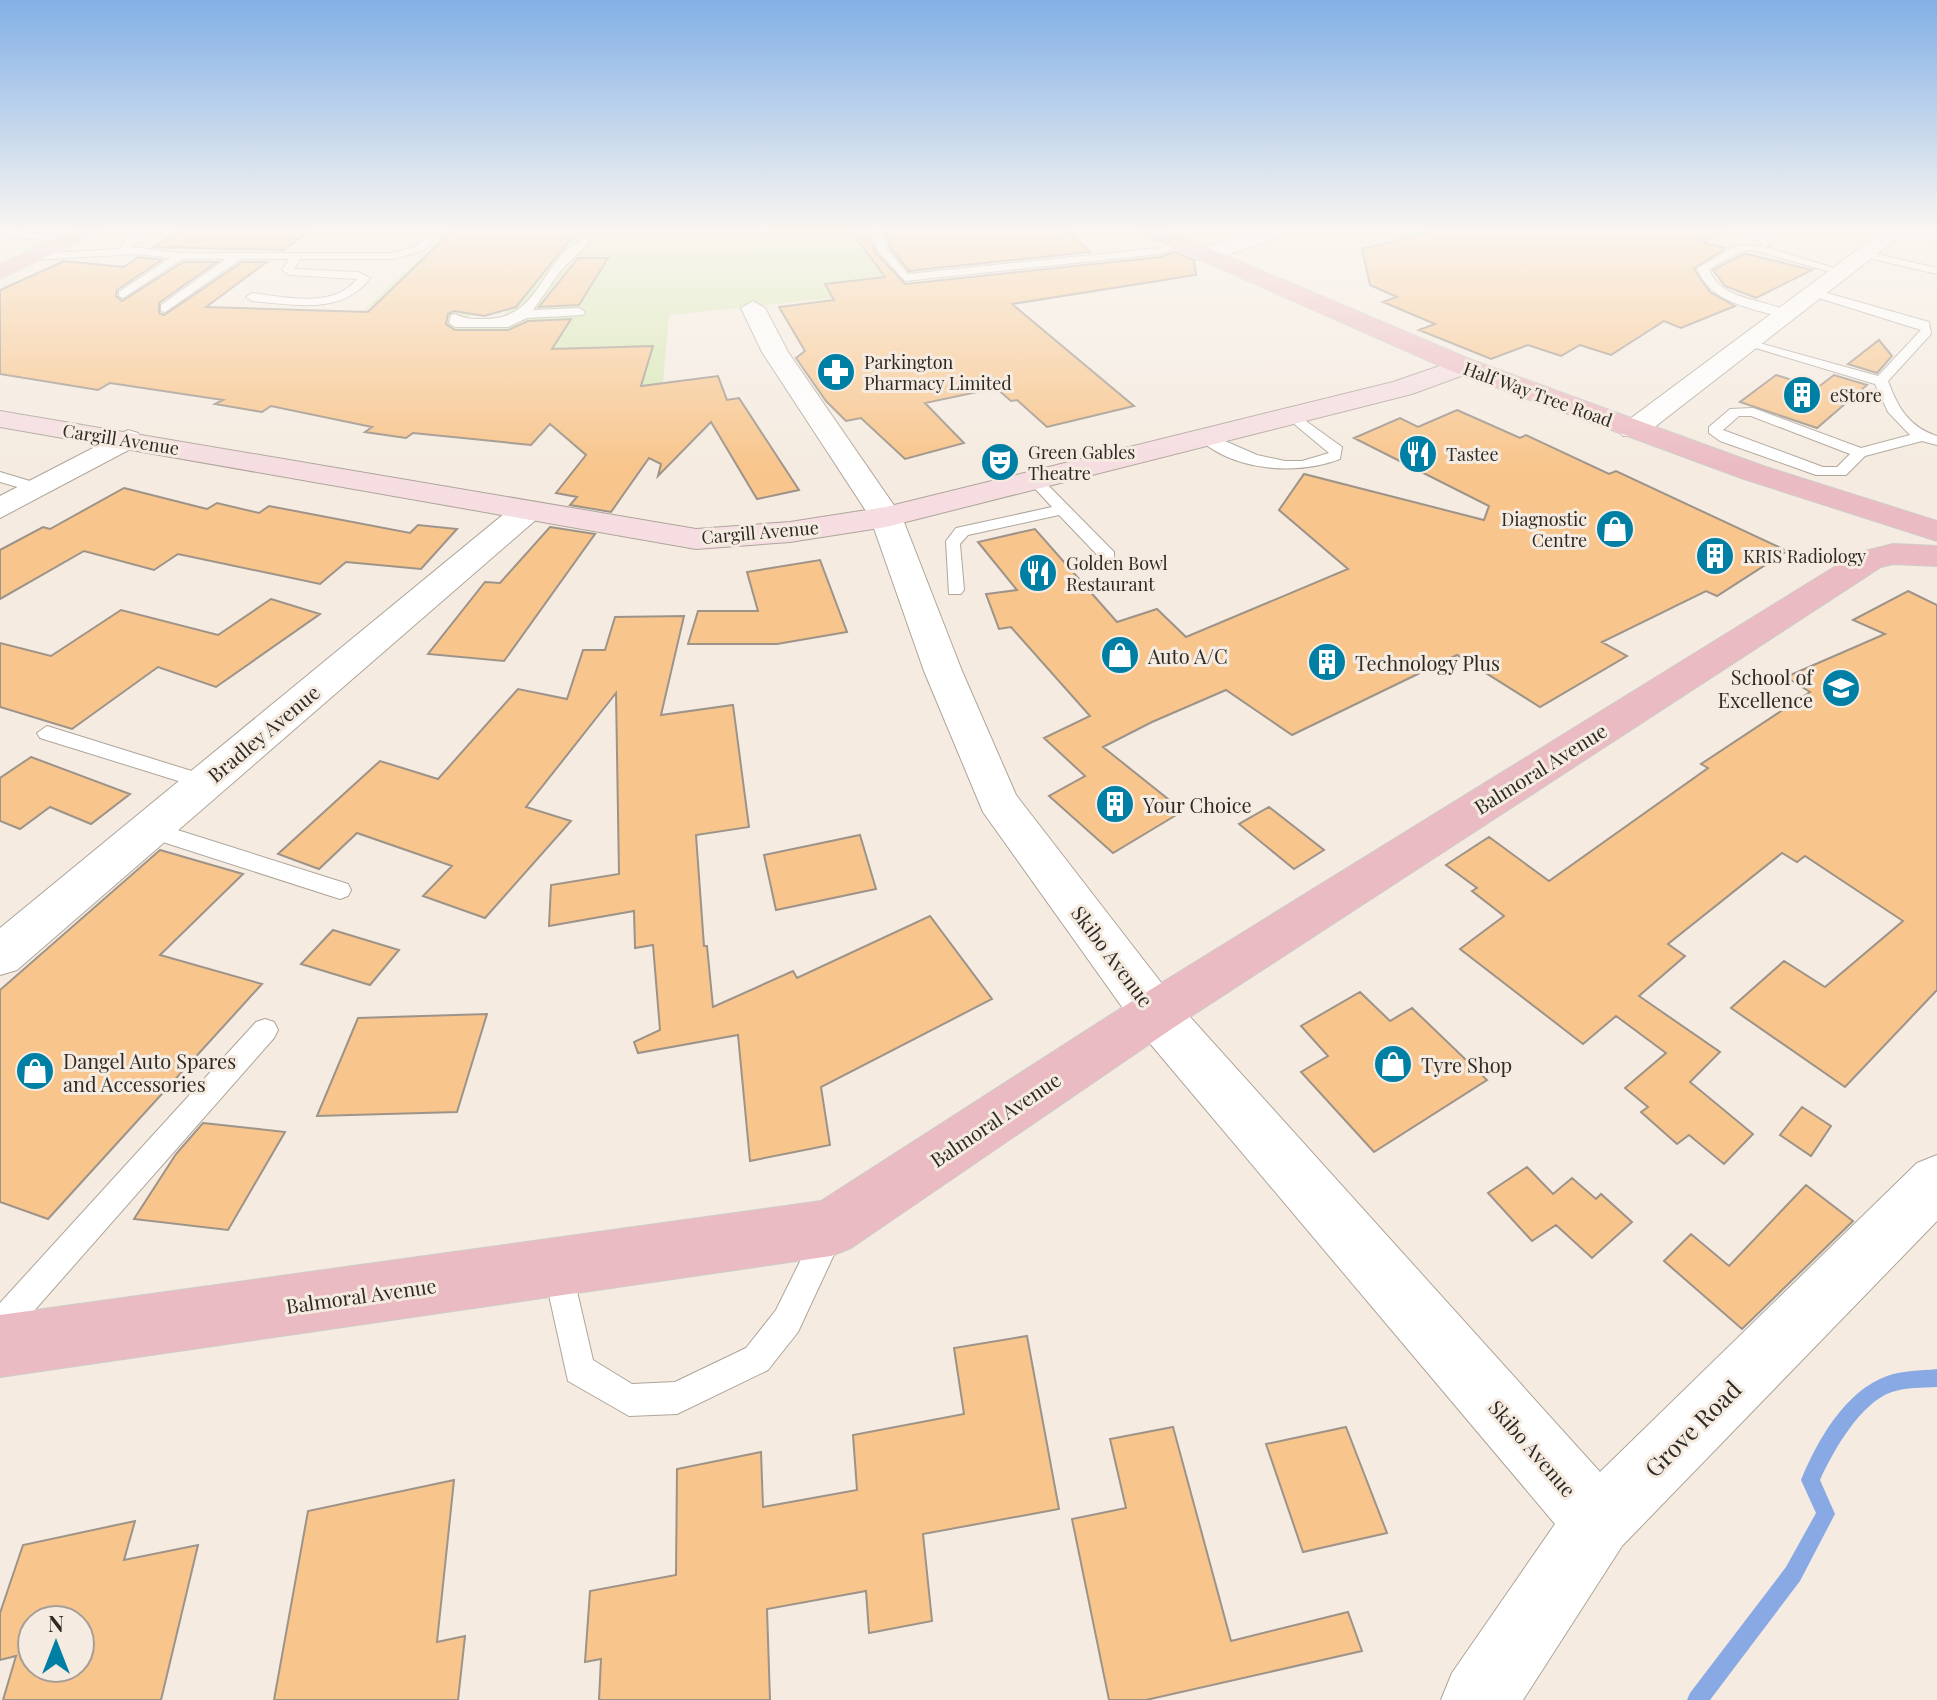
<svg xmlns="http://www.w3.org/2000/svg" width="1937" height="1700" font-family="'Playfair Display',serif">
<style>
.green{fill:#d5e7b1;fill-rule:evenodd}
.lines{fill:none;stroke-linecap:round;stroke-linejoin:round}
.stream{fill:#89a9e4;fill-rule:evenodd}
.building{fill:#f8c58c;stroke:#9d9389;stroke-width:2;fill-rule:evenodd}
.service-casing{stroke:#aea59b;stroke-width:2}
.minor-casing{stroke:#aea59b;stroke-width:2}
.tertiary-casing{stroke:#aea59b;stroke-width:2}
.secondary-casing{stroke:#aea59b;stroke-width:2}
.primary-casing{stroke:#cdcccb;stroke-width:2}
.service{fill:#fff;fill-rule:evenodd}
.minor{fill:#fff;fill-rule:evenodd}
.tertiary{fill:#fff;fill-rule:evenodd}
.secondary{fill:#f5dde1;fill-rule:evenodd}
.primary{fill:#ebbbc3;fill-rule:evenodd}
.labels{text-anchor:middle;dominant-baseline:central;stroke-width:6;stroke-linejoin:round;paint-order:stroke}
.far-poi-label{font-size:18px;fill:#2e2a26;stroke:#f5ebe0;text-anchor:start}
.far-street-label{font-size:18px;fill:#2e2a26;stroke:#f5ebe0}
.poi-label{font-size:20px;fill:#2e2a26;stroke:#f5ebe0;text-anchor:start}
.street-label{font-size:20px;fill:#2e2a26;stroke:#f5ebe0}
.near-street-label{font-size:24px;fill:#2e2a26;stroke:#f5ebe0}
</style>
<rect width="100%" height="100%" fill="#f5ebe0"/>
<path class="green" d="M450,230h445l31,46 -39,3 8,13 -226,23 -8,89 -348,-46zM878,235l27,40v1l-19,2 -25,-41zM489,290l33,1 -21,29h-34z"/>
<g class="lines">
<path class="stream" d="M1937,1369v18c-14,1 -31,0 -45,5 -31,10 -59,59 -72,88l15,34 -35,67 -90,119h-23l3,-7 96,-126 30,-54 -15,-33c16,-39 44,-89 86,-104 16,-6 34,-5 50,-7z"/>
</g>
<path class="building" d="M179,230h132l-28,20 -129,-3z
M578,230l-62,77 -32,9 -30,-5 -6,3 -2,10 9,6h53l20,-9 43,-2 -19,30 101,-3 -12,40 77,-10 9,24 12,-2 60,92 -42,9 -46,-77 -53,54 3,-12 -12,-6 -38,54 -41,-7 7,-8 -21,-4 30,-38 -36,-31 -19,21 -118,-12 -7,5 -41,-6 7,-5 -101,-21 -9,6 -47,-8 8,-4 -113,-17 -12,7 -98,-16v-84l64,-29 60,6 14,-10 24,3 -45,30 -1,6 6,5 61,-39h34l-58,41v10l5,2 78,-53h25l-61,45 162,5 84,-81z
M850,230h18l8,23 29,31 255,-27 15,-5 19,8 2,15 -184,29 122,102 -87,21 -30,-27 -6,1 -15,-13 -71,15 39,40 -59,16 -44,-41 -15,3 -20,-20 -30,-43 9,-7 -26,-44 55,-7 -9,-16 60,-7z
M884,230h183l23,22 -181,19 -18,-23z
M1437,230h287l-20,13 22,5 -32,21 16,23 25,14 -54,22 -17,-7 -53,34 -31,-10 -19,11 -33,-11 -37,14 -72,-29 16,-6 -52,-22 14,-5 -27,-12 -8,-36z
M1743,254h4l65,16 -56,28 -31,-12 -12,-16z
M578,258h30l-29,47 -40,2z
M1879,340l13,16 -15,17 -29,-9z
M1776,375l41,13 17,-13 33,10 -50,43 -77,-26z
M1457,410l63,28 6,-3 83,39 7,-3 171,80 -70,45 -11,-5 -104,51 25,14 -87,51 -83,-52 -165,80 -66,-45 -74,32 -49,25 80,64 -70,42 -64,-57 36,-20 -41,-38 46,-22 -79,-89 -12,2 -13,-35 31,-4 -39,-48 57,-13 82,93 40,-13 29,28 162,-68 -69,-59 25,-36 180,46 5,-14 -135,-68 46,-20 18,9z
M124,488l83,21 10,-6 42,10 10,-7 141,27 8,-8 39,4 -36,40 -75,-7 -26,22 -142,-30 -24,16 -70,-19 -84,48v-49l43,-23 7,2z
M550,527l45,7 -91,127 -76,-7 57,-72 15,1z
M820,560l27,72 -70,12h-89l10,-33h60l-11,-39z
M1908,591l29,14v385l-92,97 -114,-79 53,-47 41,26 78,-66 -98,-65 -8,6 -15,-9 -114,91 17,12 -46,40 81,56 -30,30 63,52 -29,30 -35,-29 -12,9 -36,-32 7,-5 -23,-19 41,-35 -50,-37 -33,28 -123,-95 44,-33 -32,-25 5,-3 -31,-23 43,-28 60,44 159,-113 -7,-4 109,-72 -24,-15 99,-43 -32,-14z
M271,599l49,15 -104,73 -58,-20 -86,62 -72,-22v-64l51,13 70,-46 97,25z
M684,616l-23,99 72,-10 16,122 -53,8 8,111h3l6,61 80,-36 4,7 133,-62 62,83 -171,88 9,58 -80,16 -12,-126 -100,18 -4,-11 26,-12 -7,-85 -18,3 -1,-37 -85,15 2,-41 68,-11 -3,-181 -90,114 45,14 -86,97 -62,-22 29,-30 -95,-33 -38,36 -41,-15 102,-93 58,18 80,-90 49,10 16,-49h22l10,-33z
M31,757l99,37 -39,30 -41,-17 -30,22 -20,-8v-43z
M1269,807l55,43 -30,19 -55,-45z
M860,835l16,54 -100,21 -12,-55z
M160,850l83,24 -83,81 102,29 -214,235 -48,-17v-212z
M333,930l66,20 -29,35 -69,-21z
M1360,992l30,29 22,-13 75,72 -113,72 -73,-80 27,-16 -27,-30z
M487,1014l-30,98 -140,4 41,-98z
M1802,1107l29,19 -20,30 -31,-21z
M203,1123l82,9 -57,98 -94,-11 42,-65z
M1527,1167l26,27 19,-16 24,21 5,-5 31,28 -40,36 -36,-33 -24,16 -44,-48z
M1806,1185l47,36 -111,108 -78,-68 27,-27 38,32z
M1027,1336l32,173 -136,25 9,87 -63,12 -3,-42 -99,18 3,91h-171l2,-41 -16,3 5,-71 86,-16 1,-106 84,-17 2,55 94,-17 -4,-55 111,-21 -10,-66z
M1173,1427l58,214 117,-29 14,39 -216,49h-37l-37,-181 54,-11 -16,-69z
M1346,1427l41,106 -84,19 -37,-108z
M454,1480l-17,162 28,-6 -7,64h-184l34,-189z
M135,1521l-11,39 74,-15 -37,155h-158l13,-44 -16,4v-47l23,-68zM32,1620h48v48h-48z"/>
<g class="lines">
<defs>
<path id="service" d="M0,230l69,6 5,3 -5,3 -69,-6z
M143,230h12l-23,17 48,6h212l23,-6 20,-17h11l-23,21 -31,8h-92l-6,10 64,3 12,6c-28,38 -77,26 -118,23l-6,-4 6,-4c33,4 81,16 105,-14l-67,-4 -8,-5 7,-11h-48l-76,53 -4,-1v-6l65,-46h-44l-59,39 -4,-2v-4l51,-34 -34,-4 -104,6 -6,-3 6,-3 87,-5 9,-12z
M871,230h10l7,20 20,24 251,-26 20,-6 5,3 -24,9 -255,27 -27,-30z
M1732,230h14l21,6 4,8 -6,3 82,25 -6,3 -88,-25 -11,1 -33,18c12,34 58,28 82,45l-6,4c-31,-9 -76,-15 -88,-50l39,-22h26l-3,-6z
M1891,230l46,6v6l-45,-10z
M585,238l4,5 -28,27 -28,40 46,-2 6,4 -2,3 -56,3 -19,9h-53l-6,-4 2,-8 4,-1c10,5 16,5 29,5 59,0 54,-59 101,-81z
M1864,251l73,17v6l-77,-18z
M1813,289l116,33 2,12 -43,47c10,27 21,46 49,55v9l-15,-4 -57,15 -19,19h-30l-96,-34 -11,-8v-6l21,-18 23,-1 108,40 49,-13 -22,-23 -13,-28 -136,-41 6,-4 133,37 43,-46 -112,-35 -2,-2zM1739,416h12l99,38 -13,13h-14l-100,-37z
M1292,411l50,36 -2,12c-44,17 -108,12 -143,-22l12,-3 48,21 28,6h17l27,-8 -42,-35 -2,-3z
M0,472l43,13 3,3 -8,5 -38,-11z
M1035,475l5,2 74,75v8h-12l-43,-45 -91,20 -8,9 4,46 -3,4h-12l-3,-53 10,-13 96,-21 -25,-27z
M47,726l164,51 3,5 -10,7 -164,-51 -3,-5z
M149,821l199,63 3,6 -3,6 -8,3 -199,-64 -3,-6z
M265,1019l9,3 4,8 -4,8 -263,299 -11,4v-38l256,-281z
M829,1219l10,4 5,10 -46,99 -30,38 -91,44 -48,2 -61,-35 -25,-113 4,-11 11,-4 11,4 24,103 39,24 43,-2 71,-34 30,-38 43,-87z"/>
<path id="minor" d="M1261,230h31l-4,4 -75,26h-16l-3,-5 3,-5z
M753,301l12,7 23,44 114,165 60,154 54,124 157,203 427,474 317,-309 20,-8v66l-315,325 -99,154h-82l11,-27 103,-149 -418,-496 -154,-216 -59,-141 -54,-154 -108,-165 -21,-44z
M128,430l10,3 4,6 -4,6 -138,73v-22z
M527,502l11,2 5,7 -5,7 -521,452 -17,5v-47l516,-424z"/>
<path id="tertiary" d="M1884,230h24l-265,206h-20l-4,-6 4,-6z"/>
<path id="secondary" d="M1463,358l9,2 4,6 -4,6 -60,22 -526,133 -96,15 -94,7 -696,-122v-16l696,118 94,-7 96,-15 507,-125z"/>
<path id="primary" d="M75,230h27l-102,49v-15z
M1138,230h28l306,130 294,107 171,54v20l-193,-62 -290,-107 -312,-138z
M1893,544l44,2v20l-44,-2 -12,3 -708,461 -322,220 -20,8 -831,121v-62l821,-114 316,-203 720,-445z"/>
</defs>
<use href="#service" class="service-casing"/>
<use href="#minor" class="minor-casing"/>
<use href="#tertiary" class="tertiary-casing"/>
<use href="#secondary" class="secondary-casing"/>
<use href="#primary" class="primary-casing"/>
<use href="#service" class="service"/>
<use href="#minor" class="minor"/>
<use href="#tertiary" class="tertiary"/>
<use href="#secondary" class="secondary"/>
<use href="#primary" class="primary"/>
</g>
<linearGradient id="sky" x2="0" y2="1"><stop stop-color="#82b0e6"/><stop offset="0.49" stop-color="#faf6f1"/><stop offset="1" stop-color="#faf6f1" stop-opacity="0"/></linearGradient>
<rect width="1937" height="468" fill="url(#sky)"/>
<defs>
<symbol id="pharmacy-disc" viewBox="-11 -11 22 22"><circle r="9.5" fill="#007fa5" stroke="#f5ebe0"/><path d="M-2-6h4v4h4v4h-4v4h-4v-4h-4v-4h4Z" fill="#fff"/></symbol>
<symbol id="building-disc" viewBox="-11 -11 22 22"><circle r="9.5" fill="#007fa5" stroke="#f5ebe0"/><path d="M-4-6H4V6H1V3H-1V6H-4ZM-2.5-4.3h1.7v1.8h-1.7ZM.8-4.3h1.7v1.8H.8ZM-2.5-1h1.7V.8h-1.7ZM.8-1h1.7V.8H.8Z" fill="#fff"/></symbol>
<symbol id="restaurant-disc" viewBox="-11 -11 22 22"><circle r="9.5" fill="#007fa5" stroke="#f5ebe0"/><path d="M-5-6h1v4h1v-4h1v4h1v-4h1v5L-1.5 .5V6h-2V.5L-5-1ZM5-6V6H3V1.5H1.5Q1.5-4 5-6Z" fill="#fff"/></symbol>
<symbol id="theatre-disc" viewBox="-11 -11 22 22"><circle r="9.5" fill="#007fa5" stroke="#f5ebe0"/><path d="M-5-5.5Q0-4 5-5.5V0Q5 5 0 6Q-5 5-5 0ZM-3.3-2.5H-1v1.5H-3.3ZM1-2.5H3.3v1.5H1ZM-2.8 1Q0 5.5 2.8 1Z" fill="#fff"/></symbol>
<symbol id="shop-disc" viewBox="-11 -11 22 22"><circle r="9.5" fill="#007fa5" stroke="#f5ebe0"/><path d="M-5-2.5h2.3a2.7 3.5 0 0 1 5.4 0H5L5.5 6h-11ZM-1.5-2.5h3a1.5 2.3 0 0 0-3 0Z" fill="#fff"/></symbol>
<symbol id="school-disc" viewBox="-11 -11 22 22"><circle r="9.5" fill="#007fa5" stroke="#f5ebe0"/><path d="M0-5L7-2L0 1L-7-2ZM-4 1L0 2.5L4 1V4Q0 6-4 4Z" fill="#fff"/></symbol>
</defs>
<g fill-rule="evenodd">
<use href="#pharmacy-disc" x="814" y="350" width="44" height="44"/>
<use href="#building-disc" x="1780" y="373" width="44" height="44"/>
<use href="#restaurant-disc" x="1396" y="432" width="44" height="44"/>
<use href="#theatre-disc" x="978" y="440" width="44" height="44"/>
<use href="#shop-disc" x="1593" y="507" width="44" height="44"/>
<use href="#building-disc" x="1693" y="534" width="44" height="44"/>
<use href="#restaurant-disc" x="1016" y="551" width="44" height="44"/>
<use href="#shop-disc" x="1098" y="633" width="44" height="44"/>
<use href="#building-disc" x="1305" y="640" width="44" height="44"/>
<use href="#school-disc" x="1819" y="666" width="44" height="44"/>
<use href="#building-disc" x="1093" y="782" width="44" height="44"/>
<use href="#shop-disc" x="1371" y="1042" width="44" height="44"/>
<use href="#shop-disc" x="13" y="1049" width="44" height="44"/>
</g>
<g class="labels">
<g class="far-poi-label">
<text x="864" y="362">Parkington<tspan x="864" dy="21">Pharmacy Limited</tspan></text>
<text x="1830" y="395">eStore</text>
<text x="1028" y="452">Green Gables<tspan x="1028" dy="21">Theatre</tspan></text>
<text x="1446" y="454">Tastee</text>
<text x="1587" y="519" text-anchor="end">Diagnostic<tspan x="1587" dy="21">Centre</tspan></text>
<text x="1743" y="556">KRIS Radiology</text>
<text x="1066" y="563">Golden Bowl<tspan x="1066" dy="21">Restaurant</tspan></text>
</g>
<g class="far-street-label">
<text transform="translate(1538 394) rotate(20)">Half Way Tree Road</text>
<text transform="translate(121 439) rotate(9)">Cargill Avenue</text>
<text transform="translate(760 532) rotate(-5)">Cargill Avenue</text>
</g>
<g class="poi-label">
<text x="1148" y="655">Auto A/C</text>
<text x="1355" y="662">Technology Plus</text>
<text x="1813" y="676" text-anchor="end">School of<tspan x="1813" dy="23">Excellence</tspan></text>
<text x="1143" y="804">Your Choice</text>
<text x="63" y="1060">Dangel Auto Spares<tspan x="63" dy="23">and Accessories</tspan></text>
<text x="1421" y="1064">Tyre Shop</text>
</g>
<g class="street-label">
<text transform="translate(263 733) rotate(-40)">Bradley Avenue</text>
<text transform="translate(1540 768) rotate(-32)">Balmoral Avenue</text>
<text transform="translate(1113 956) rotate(53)">Skibo Avenue</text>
<text transform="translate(995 1119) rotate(-34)">Balmoral Avenue</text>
<text transform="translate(361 1295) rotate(-8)">Balmoral Avenue</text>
<text transform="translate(1533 1448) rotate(49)">Skibo Avenue</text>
</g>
<g class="near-street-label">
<text transform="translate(1692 1428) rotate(-45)">Grove Road</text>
</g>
</g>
<g transform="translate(56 1644)"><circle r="38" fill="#f5ebe0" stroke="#a59e96" stroke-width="2"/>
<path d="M0-6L14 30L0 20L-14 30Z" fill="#007fa5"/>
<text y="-12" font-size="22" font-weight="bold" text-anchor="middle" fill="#2e2a26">N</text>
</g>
</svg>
